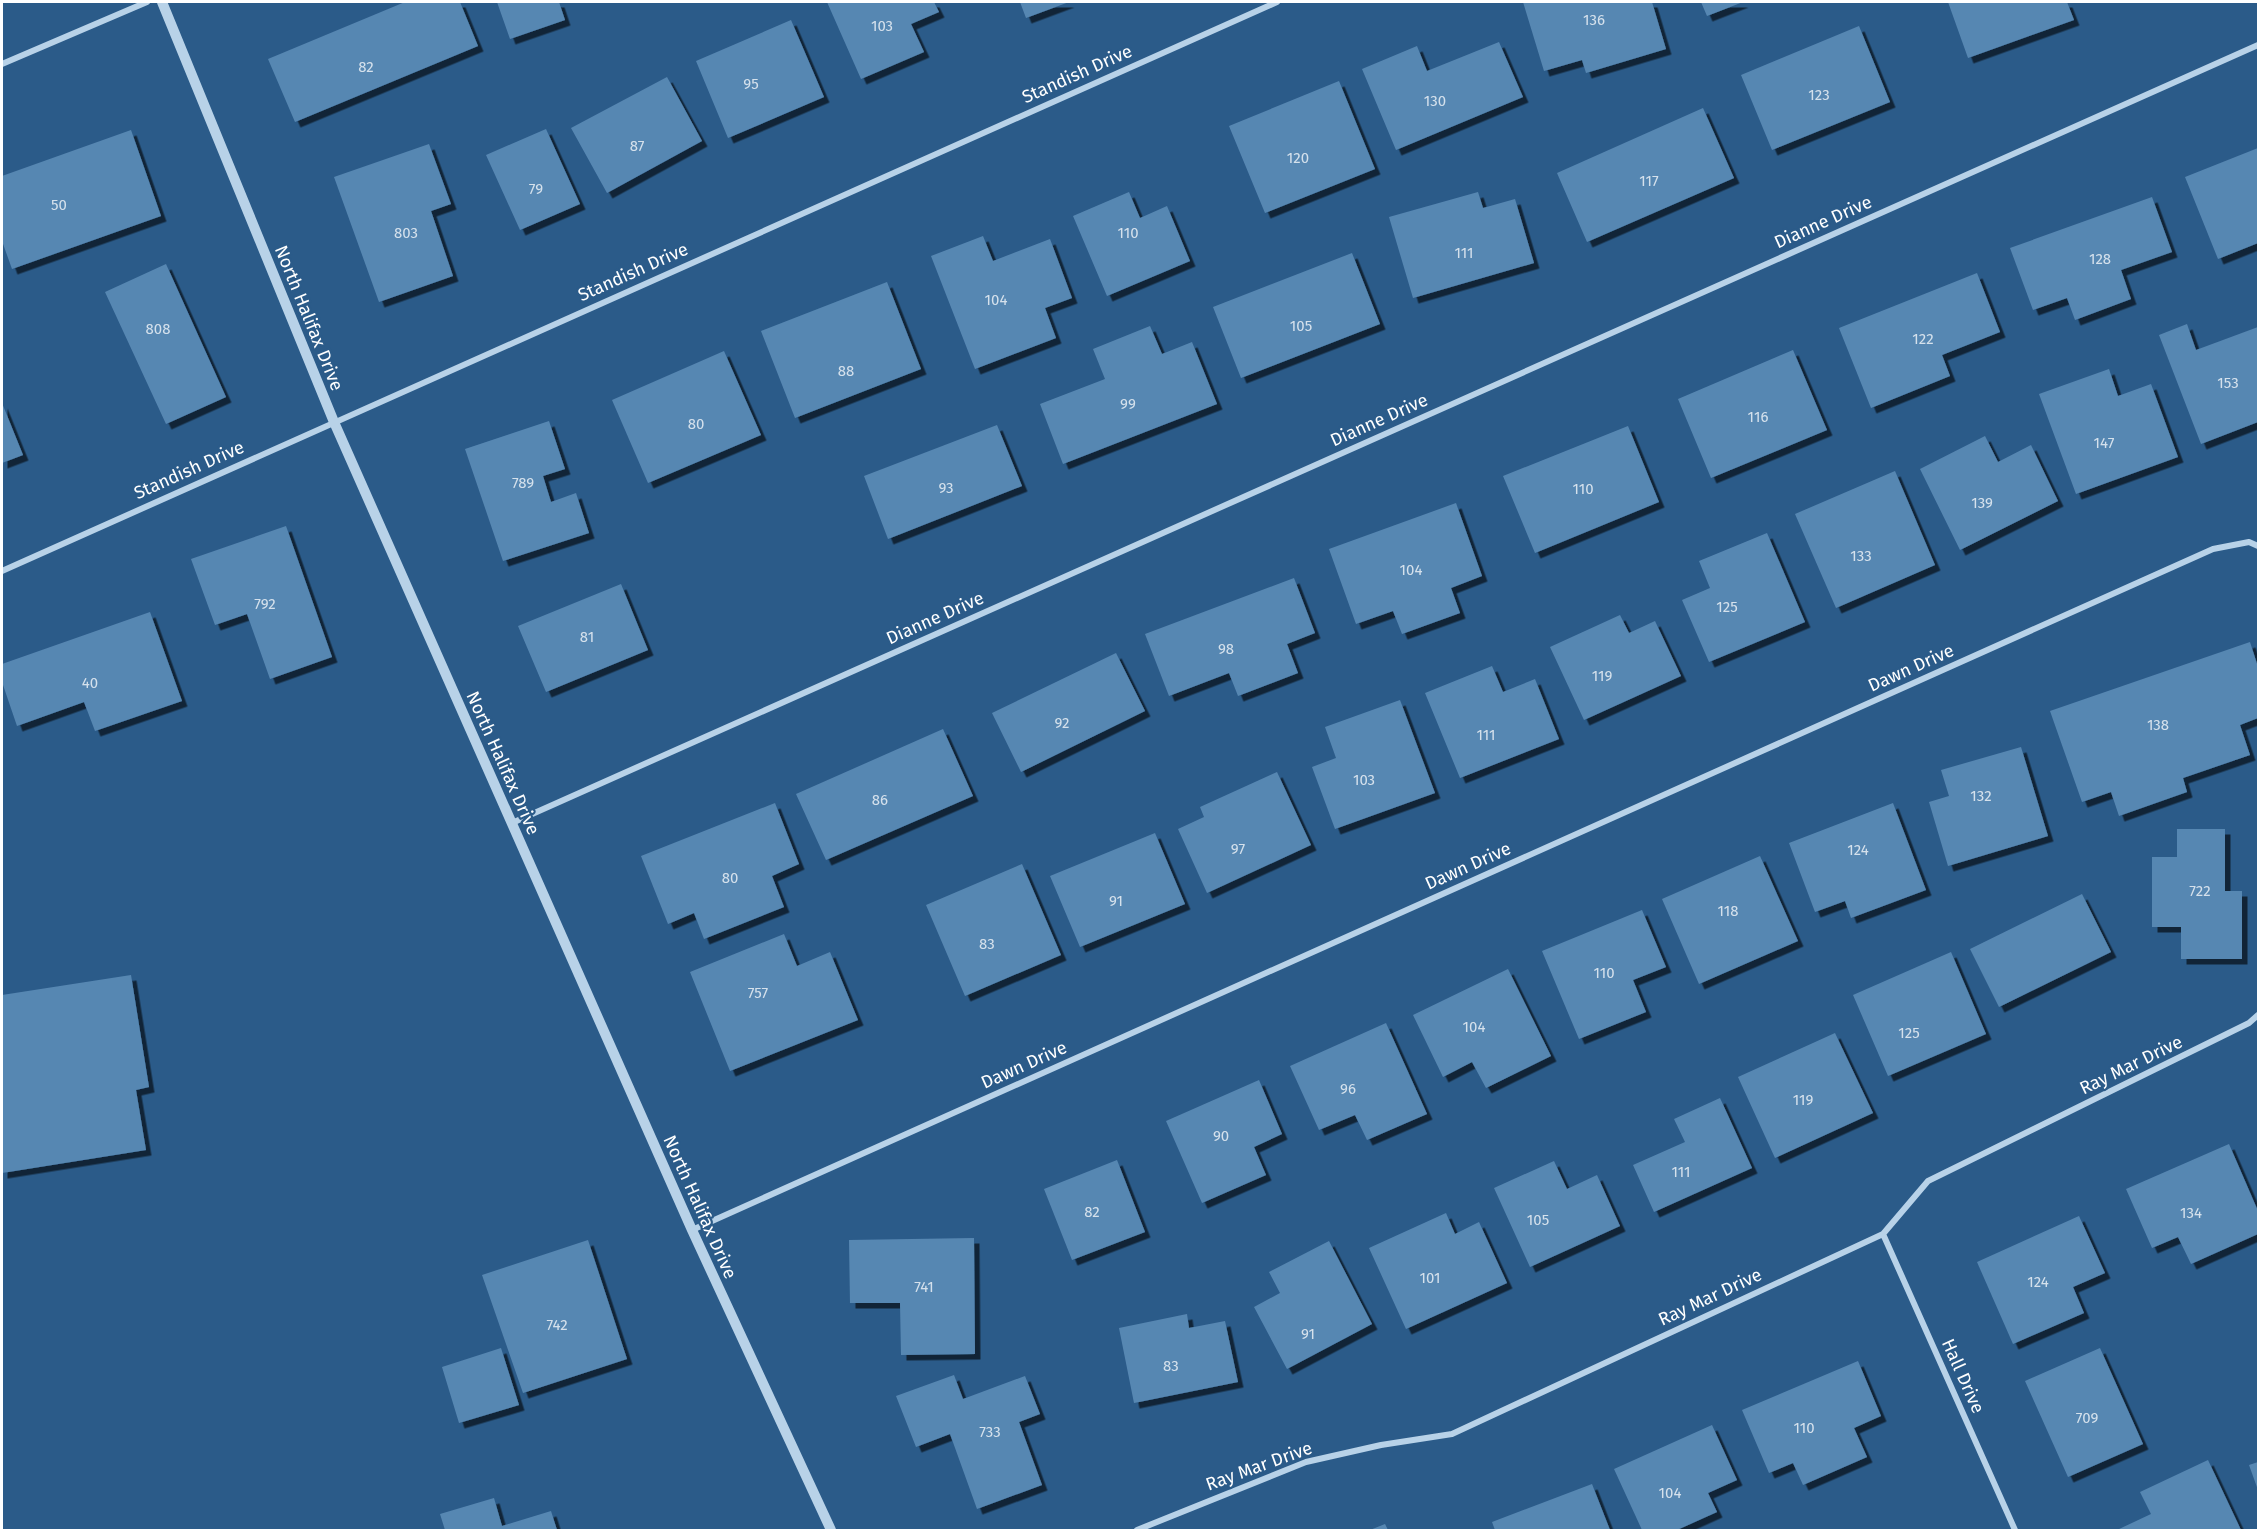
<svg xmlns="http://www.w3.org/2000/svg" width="2260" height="1532" font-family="'Fira Sans',sans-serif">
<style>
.building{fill:#5787b2;filter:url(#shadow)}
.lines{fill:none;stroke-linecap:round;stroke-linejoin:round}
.minor{stroke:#b8d2e8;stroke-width:6}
.tertiary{stroke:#b8d2e8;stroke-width:10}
.labels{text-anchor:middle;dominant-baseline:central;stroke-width:4.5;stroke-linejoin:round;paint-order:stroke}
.number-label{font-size:15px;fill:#d5e1ec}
.street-label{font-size:18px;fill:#fff;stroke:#2b5b89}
</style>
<defs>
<filter id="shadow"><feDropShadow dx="5.5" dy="5.5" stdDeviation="0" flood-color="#0009"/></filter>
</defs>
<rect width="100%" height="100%" fill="#2b5b89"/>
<path class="building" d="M405,2h55l18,44 -183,76 -27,-63z
M497,2h62l6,18 -55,19z
M827,2h107l5,10 -28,12 13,28 -63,27z
M1020,2h49l-43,16z
M1523,2h129l14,47 -80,24 -4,-13 -38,11z
M1701,2h42l-36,14z
M1948,2h119l7,18 -106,38z
M791,20l33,77 -96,41 -32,-77z
M1859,26l31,76 -118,48 -31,-75z
M1499,42l24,55 -127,53 -34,-81 55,-23 10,25z
M667,77l35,64 -95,52 -36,-65z
M1339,81l36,88 -110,44 -36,-87z
M1703,108l31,70 -147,64 -30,-69z
M546,129l34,75 -60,26 -34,-75z
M131,130l30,86 -149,53 -10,-28v-65z
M429,144l22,60 -20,7 22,65 -74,26 -45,-125z
M2258,148v95l-40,16 -33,-82z
M1129,192l11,26 27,-12 23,55 -83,35 -34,-80z
M1478,192l5,16 32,-9 19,64 -121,35 -24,-81z
M2152,197l20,55 -51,18 10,29 -56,21 -8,-22 -34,12 -23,-62z
M983,236l10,25 57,-22 22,59 -27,10 11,30 -81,31 -44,-113z
M1352,253l28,71 -139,54 -28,-71z
M166,264l60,133 -60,27 -61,-132z
M1977,273l23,59 -58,23 8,21 -79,32 -32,-80z
M887,282l34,87 -126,49 -34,-87z
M2187,324l9,26 62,-23v95l-57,22 -42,-109z
M1150,326l12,28 30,-12 25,62 -154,60 -23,-60 65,-25 -12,-30z
M1793,350l34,80 -116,48 -33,-79z
M724,351l37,84 -113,48 -36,-83z
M2109,369l9,27 33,-12 27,73 -102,37 -37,-100z
M2,403l21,52 -21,8z
M549,421l16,48 -22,7 8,26 25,-9 13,40 -86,28 -38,-112z
M997,425l25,61 -134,53 -24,-63z
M1628,426l31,76 -124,51 -32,-77z
M1985,436l13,26 33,-17 27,56 -98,49 -40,-81z
M1895,471l40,94 -99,43 -41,-94z
M1456,503l26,73 -31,12 9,25 -58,21 -9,-23 -37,13 -27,-75z
M286,526l46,131 -62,22 -23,-65 -32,11 -24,-66z
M1767,533l38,89 -96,40 -27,-62 28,-12 -11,-27z
M1294,578l21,55 -28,11 11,29 -60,23 -9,-23 -60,23 -24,-62z
M621,584l27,66 -102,42 -28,-66z
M150,612l32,89 -87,30 -11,-29 -67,24 -15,-44v-18z
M1620,615l9,18 26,-12 26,55 -97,44 -34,-73z
M2250,642l8,25v51l-18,7 10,30 -67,23 4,14 -68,24 -8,-24 -29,10 -32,-91z
M1116,653l29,58 -124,61 -29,-59z
M1492,666l11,26 32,-13 24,60 -99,39 -35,-85z
M1400,700l35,93 -100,36 -23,-62 24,-9 -11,-31z
M943,729l30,67 -147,64 -30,-66z
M2021,747l27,89 -100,30 -19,-64 20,-6 -8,-26z
M1277,772l34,73 -104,48 -29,-64 26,-12 -4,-10z
M775,803l24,61 -27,12 12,31 -80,32 -10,-26 -26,11 -27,-68z
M1893,803l33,87 -75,28 -6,-17 -30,11 -26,-69z
M2177,829h48v62h17v68h-61v-32h-29v-70h25z
M1155,833l30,71 -105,43 -30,-71z
M1760,856l38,85 -99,43 -37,-85z
M1022,864l39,91 -96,41 -39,-91z
M2082,894l29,58 -112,55 -29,-58z
M1642,910l24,57 -33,13 13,32 -67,27 -37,-88z
M784,934l13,32 33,-14 28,68 -128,51 -40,-99z
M1951,952l35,82 -98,42 -35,-81z
M1508,969l43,87 -65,32 -14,-26 -29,15 -30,-62z
M131,975l18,112 -13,3 10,60 -144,23v-178z
M1386,1023l41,91 -60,26 -12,-25 -36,15 -29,-64z
M1835,1033l38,80 -98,45 -37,-81z
M1259,1080l23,54 -28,13 12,28 -64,28 -36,-82z
M1720,1098l32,70 -98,44 -21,-47 52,-23 -11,-23z
M2229,1144l29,67v23l-67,30 -13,-27 -26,11 -26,-59z
M1117,1160l28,72 -73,28 -28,-71z
M1554,1161l13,28 30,-14 23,51 -90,41 -36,-79z
M1446,1213l9,21 24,-12 28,61 -101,46 -37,-81z
M2079,1216l26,57 -32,14 11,26 -71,31 -36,-82z
M974,1238l1,116 -74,1 -1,-52h-50l-1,-63z
M588,1240l39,119 -104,34 -41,-118z
M1329,1241l43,83 -85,45 -33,-62 26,-14 -11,-21z
M1187,1314l2,14 36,-7 13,61 -104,21 -15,-75z
M501,1348l18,57 -60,18 -17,-56z
M2100,1348l43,96 -75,33 -43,-96z
M1858,1361l23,55 -27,12 13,29 -64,28 -10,-22 -24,10 -27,-63z
M954,1375l9,24 62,-23 15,38 -21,8 23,63 -65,24 -27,-75 -34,13 -20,-51z
M1712,1425l25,55 -29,13 9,19 -40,18h-35l-28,-61z
M2208,1460l33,70h-124l34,-16 -11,-22z
M2258,1462v28l-9,-25z
M1592,1484l18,46h-115l-3,-8z
M494,1498l8,28 49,-15 6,19h-112l-5,-16z
M1385,1524l3,6h-18z"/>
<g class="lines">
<path class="minor" d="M2,64l145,-62
M2,571l1275,-569
M512,823l1746,-778
M692,1230l1521,-681 36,-7 9,4
M1883,1234l132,296
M1137,1530l169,-68 75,-17 71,-11 431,-200 45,-53 321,-158 9,-8"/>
<path class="tertiary" d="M162,2l172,420 358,808 139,300"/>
</g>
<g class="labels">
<g class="number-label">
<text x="1594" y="20">136</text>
<text x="882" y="26">103</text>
<text x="366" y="67">82</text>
<text x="751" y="84">95</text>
<text x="1819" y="95">123</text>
<text x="1435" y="101">130</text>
<text x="637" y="146">87</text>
<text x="1298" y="158">120</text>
<text x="1649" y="181">117</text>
<text x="536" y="189">79</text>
<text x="59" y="205">50</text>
<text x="406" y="233">803</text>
<text x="1128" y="233">110</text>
<text x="1464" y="253">111</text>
<text x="2100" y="259">128</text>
<text x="996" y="300">104</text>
<text x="1301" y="326">105</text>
<text x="158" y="329">808</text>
<text x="1923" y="339">122</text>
<text x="846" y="371">88</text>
<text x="2228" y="383">153</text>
<text x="1128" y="404">99</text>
<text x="1758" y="417">116</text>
<text x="696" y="424">80</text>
<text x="2104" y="443">147</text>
<text x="523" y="483">789</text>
<text x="946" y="488">93</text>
<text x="1583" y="489">110</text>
<text x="1982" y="503">139</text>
<text x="1861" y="556">133</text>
<text x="1411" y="570">104</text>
<text x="265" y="604">792</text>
<text x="1727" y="607">125</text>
<text x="587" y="637">81</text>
<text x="1226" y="649">98</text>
<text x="1602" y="676">119</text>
<text x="90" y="683">40</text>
<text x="1062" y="723">92</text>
<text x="2158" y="725">138</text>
<text x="1486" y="735">111</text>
<text x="1364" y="780">103</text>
<text x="1981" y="796">132</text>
<text x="880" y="800">86</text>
<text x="1238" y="849">97</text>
<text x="1858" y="850">124</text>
<text x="730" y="878">80</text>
<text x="2200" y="891">722</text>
<text x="1116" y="901">91</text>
<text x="1728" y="911">118</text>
<text x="987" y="944">83</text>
<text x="1604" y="973">110</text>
<text x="758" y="993">757</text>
<text x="1474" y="1027">104</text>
<text x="1909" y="1033">125</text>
<text x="1348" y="1089">96</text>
<text x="1803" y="1100">119</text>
<text x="1221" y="1136">90</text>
<text x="1681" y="1172">111</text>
<text x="1092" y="1212">82</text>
<text x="2191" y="1213">134</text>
<text x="1538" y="1220">105</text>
<text x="1430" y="1278">101</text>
<text x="2038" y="1282">124</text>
<text x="924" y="1287">741</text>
<text x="557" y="1325">742</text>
<text x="1308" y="1334">91</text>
<text x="1171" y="1366">83</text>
<text x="2087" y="1418">709</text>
<text x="1804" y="1428">110</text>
<text x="990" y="1432">733</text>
<text x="1670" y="1493">104</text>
</g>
<g class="street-label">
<text transform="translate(1077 74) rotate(-24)">Standish Drive</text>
<text transform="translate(1823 222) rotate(-24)">Dianne Drive</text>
<text transform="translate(633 272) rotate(-24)">Standish Drive</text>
<text transform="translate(309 318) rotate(68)">North Halifax Drive</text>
<text transform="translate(1379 420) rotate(-24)">Dianne Drive</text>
<text transform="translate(189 470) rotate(-24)">Standish Drive</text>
<text transform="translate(935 618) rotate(-24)">Dianne Drive</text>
<text transform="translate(1911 668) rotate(-24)">Dawn Drive</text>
<text transform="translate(503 763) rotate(66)">North Halifax Drive</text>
<text transform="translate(1468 866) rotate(-24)">Dawn Drive</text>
<text transform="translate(1024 1065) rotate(-24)">Dawn Drive</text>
<text transform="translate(2131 1065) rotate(-26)">Ray Mar Drive</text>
<text transform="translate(700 1207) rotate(66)">North Halifax Drive</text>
<text transform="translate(1710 1297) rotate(-25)">Ray Mar Drive</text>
<text transform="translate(1963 1376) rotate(66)">Hall Drive</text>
<text transform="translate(1259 1466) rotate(-20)">Ray Mar Drive</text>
</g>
</g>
<rect width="2260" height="1532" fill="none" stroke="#ffffff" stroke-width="6"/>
</svg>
